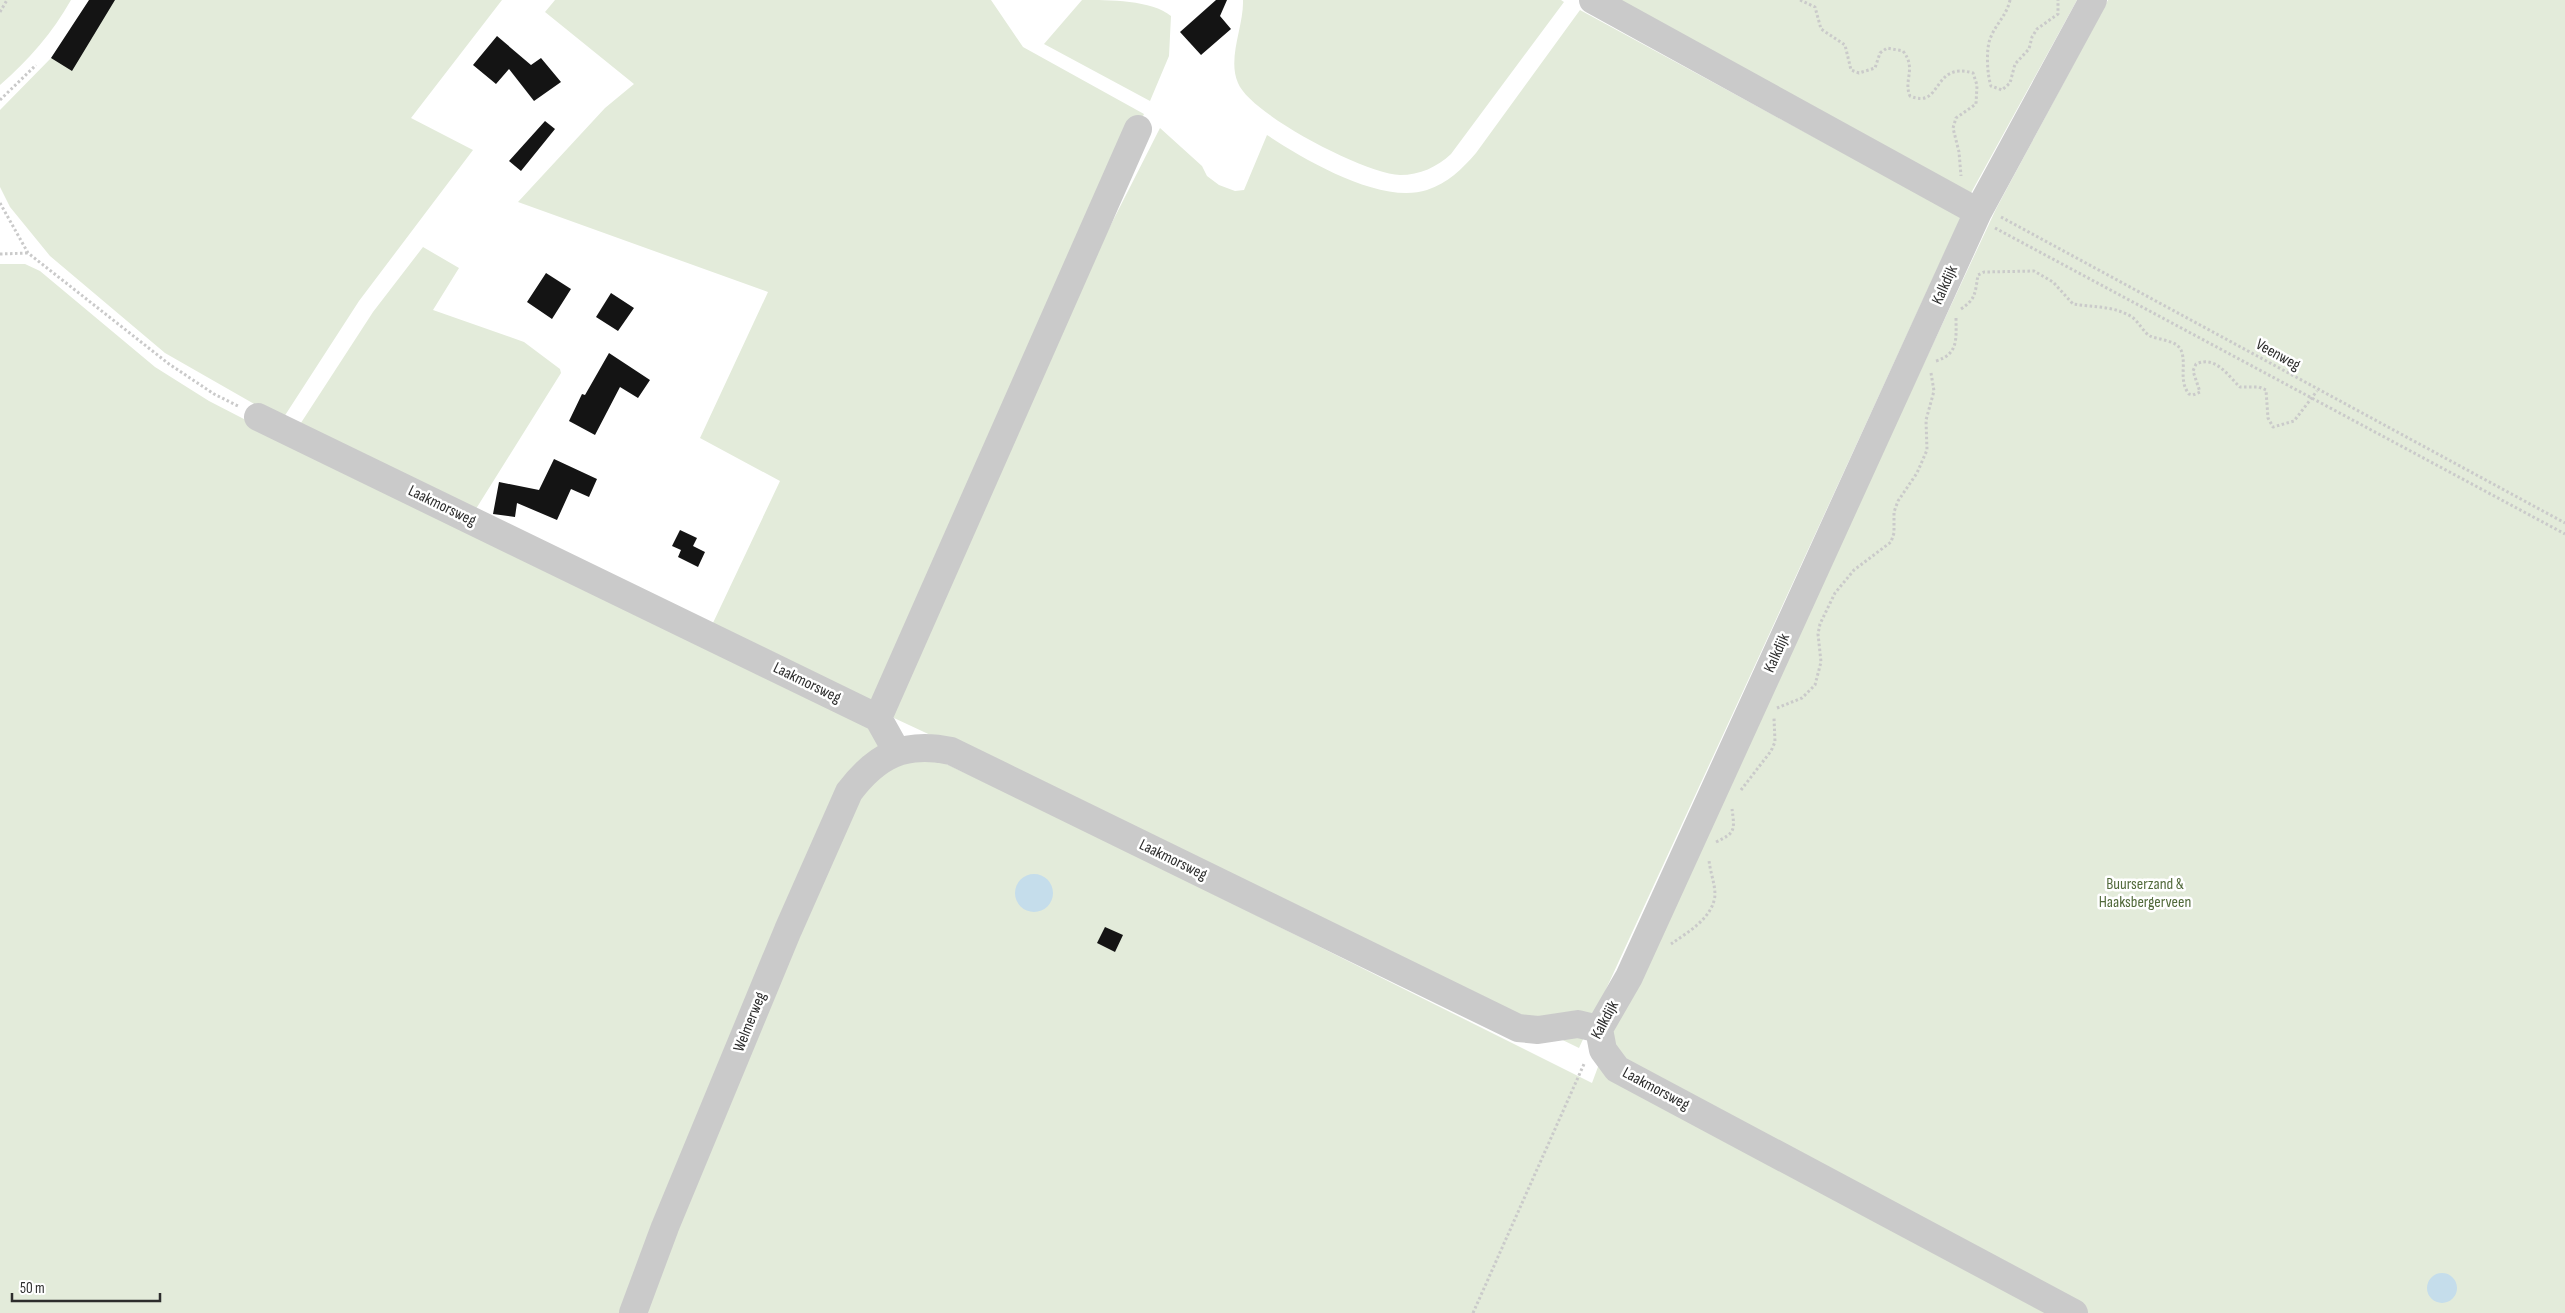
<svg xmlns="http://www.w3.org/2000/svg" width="2565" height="1313" font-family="'Sofia Sans Condensed',sans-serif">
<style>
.green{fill:#e3ebda}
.water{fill:#c5ddeb}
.building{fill:#141414}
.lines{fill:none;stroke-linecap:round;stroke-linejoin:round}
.path{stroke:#cacaca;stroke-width:3;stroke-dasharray:2.5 2.5;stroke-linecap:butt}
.minor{stroke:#cacaca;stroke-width:28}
.labels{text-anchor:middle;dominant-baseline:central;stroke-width:5;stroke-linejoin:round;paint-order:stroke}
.street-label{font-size:16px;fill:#2d2d2d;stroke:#fff}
.park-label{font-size:16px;fill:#51693a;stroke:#fff}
</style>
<rect width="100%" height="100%" fill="#fff"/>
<path class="green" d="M0,0h71c-18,32 -43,61 -71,85z
M92,0h410l-91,118 62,32 -114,151 -77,119 -117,-67 -115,-97 -40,-49 -10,-20v-77l53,-54z
M555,0h436l32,47 121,67 -106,217 -163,369h-7l-156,-75 68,-144 -80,-43 68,-146 -250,-90 87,-94 29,-24 -89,-72z
M1082,0c27,0 70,0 89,16l-2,40 -19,45 -106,-57z
M1243,0h318l3,2 -113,152c-14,13 -31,21 -51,21 -34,-1 -149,-60 -162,-92 -11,-25 6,-57 5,-83z
M1617,0h460l-106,193z
M2108,0h457v1313h-2565v-1049h25l15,7 115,96 54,34 81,42 650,318 160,76 492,246 16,-43 388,-831z
M1580,10l381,207 -382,831 -490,-239 -195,-91v-6l203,-460 63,-124 42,38 5,10 12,9 16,6 9,-1 23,-55c38,25 114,70 160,55 21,-7 35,-21 49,-37z
M423,247l36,21 -26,42 91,32 36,27 1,4 -87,139 -177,-83 76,-117z"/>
<path class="water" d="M1015 893a19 19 0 1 1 38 0a19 19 0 1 1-38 0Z
M2427 1288a15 15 0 1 1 30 0a15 15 0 1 1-30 0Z"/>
<path class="building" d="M89,0h26l-43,71 -21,-13z
M1216,0h11l-7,16 11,13 -30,26 -21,-23z
M497,36l34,29 10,-7 20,24 -27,19 -25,-32 -13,15 -23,-19z
M545,121l10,8 -34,42 -12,-10z
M546,273l25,16 -19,30 -25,-17z
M611,293l23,15 -16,23 -22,-14z
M609,353l41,27 -12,18 -18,-11 -25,48 -26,-14 13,-27 3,1z
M554,459l43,20 -8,18 -18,-8 -14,31 -40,-17 -2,14 -22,-3 6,-32 40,8z
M680,530l17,8 -4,8 12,6 -7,15 -20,-10 3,-7 -9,-4z
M1105,927l18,8 -8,17 -18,-9z"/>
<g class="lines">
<path class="path" d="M1800,0l15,7 6,22 24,16 6,25 8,3 16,-5 5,-15 7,-5 16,3c14,18 0,29 7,45 33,14 21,-35 63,-23l4,12 -1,19 -20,14 -3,10 6,24 2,24
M2010,0c-3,15 -15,25 -20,39 -4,11 -3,35 1,47l11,4 8,-7 5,-19 14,-15 3,-12 5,-8 21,-15v-14
M0,12l7,-12
M0,100l36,-35
M0,203l28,50 141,111 45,30 26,13
M2001,217l564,306
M1995,228l570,306
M0,254l28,-1
M1961,309c15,-10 14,-16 17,-34l6,-3 50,-1 19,11 20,22c19,3 42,2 59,13 7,5 12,16 18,19 9,4 26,4 31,14 6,14 -3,30 8,44l4,1 7,-3 -7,-21 3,-7c20,-9 32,12 44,23h19l7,3 2,28 5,9 21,-6 23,-30
M1936,361c23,-7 20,-23 20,-43
M1777,708l25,-10 13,-13 6,-23 -3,-28 2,-10 15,-31 19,-23 37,-28 3,-9v-21l4,-11 19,-28 10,-23 -1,-30 8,-29 -3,-18
M1741,790l30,-39 4,-9 -1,-24
M1716,842c19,-9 19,-11 16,-33
M1671,944c17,-12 42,-26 44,-49 0,-12 -5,-23 -6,-35
M1473,1313l111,-249"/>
<path class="minor" d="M1593,0l385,212
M258,417l620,301 19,34
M878,718l260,-589
M1599,1029l30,-52 349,-765 115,-212
M1599,1029l4,21 14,19 457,244
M633,1313l32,-86 123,-297 61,-138c28,-37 56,-51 102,-41l567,277 20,2 40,-6 21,5"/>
</g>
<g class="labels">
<g class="street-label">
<text transform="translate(1945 285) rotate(-66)">Kalkdijk</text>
<text transform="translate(2278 355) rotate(29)">Veenweg</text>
<text transform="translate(442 506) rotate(26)">Laakmorsweg</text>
<text transform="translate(1777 653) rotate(-66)">Kalkdijk</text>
<text transform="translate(807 683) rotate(26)">Laakmorsweg</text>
<text transform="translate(1173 860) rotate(26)">Laakmorsweg</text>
<text transform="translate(1605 1020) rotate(-62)">Kalkdijk</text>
<text transform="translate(750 1022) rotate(-68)">Welmerweg</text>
<text transform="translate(1656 1089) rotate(28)">Laakmorsweg</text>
</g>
<g class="park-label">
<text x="2145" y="884">Buurserzand &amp;<tspan x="2145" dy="18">Haaksbergerveen</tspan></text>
</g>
</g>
<path d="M12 1293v8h148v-8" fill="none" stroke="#2d2d2d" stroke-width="2.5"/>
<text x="20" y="1293" font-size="15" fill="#2d2d2d" stroke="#ffffff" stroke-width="4" paint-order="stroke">50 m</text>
</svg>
